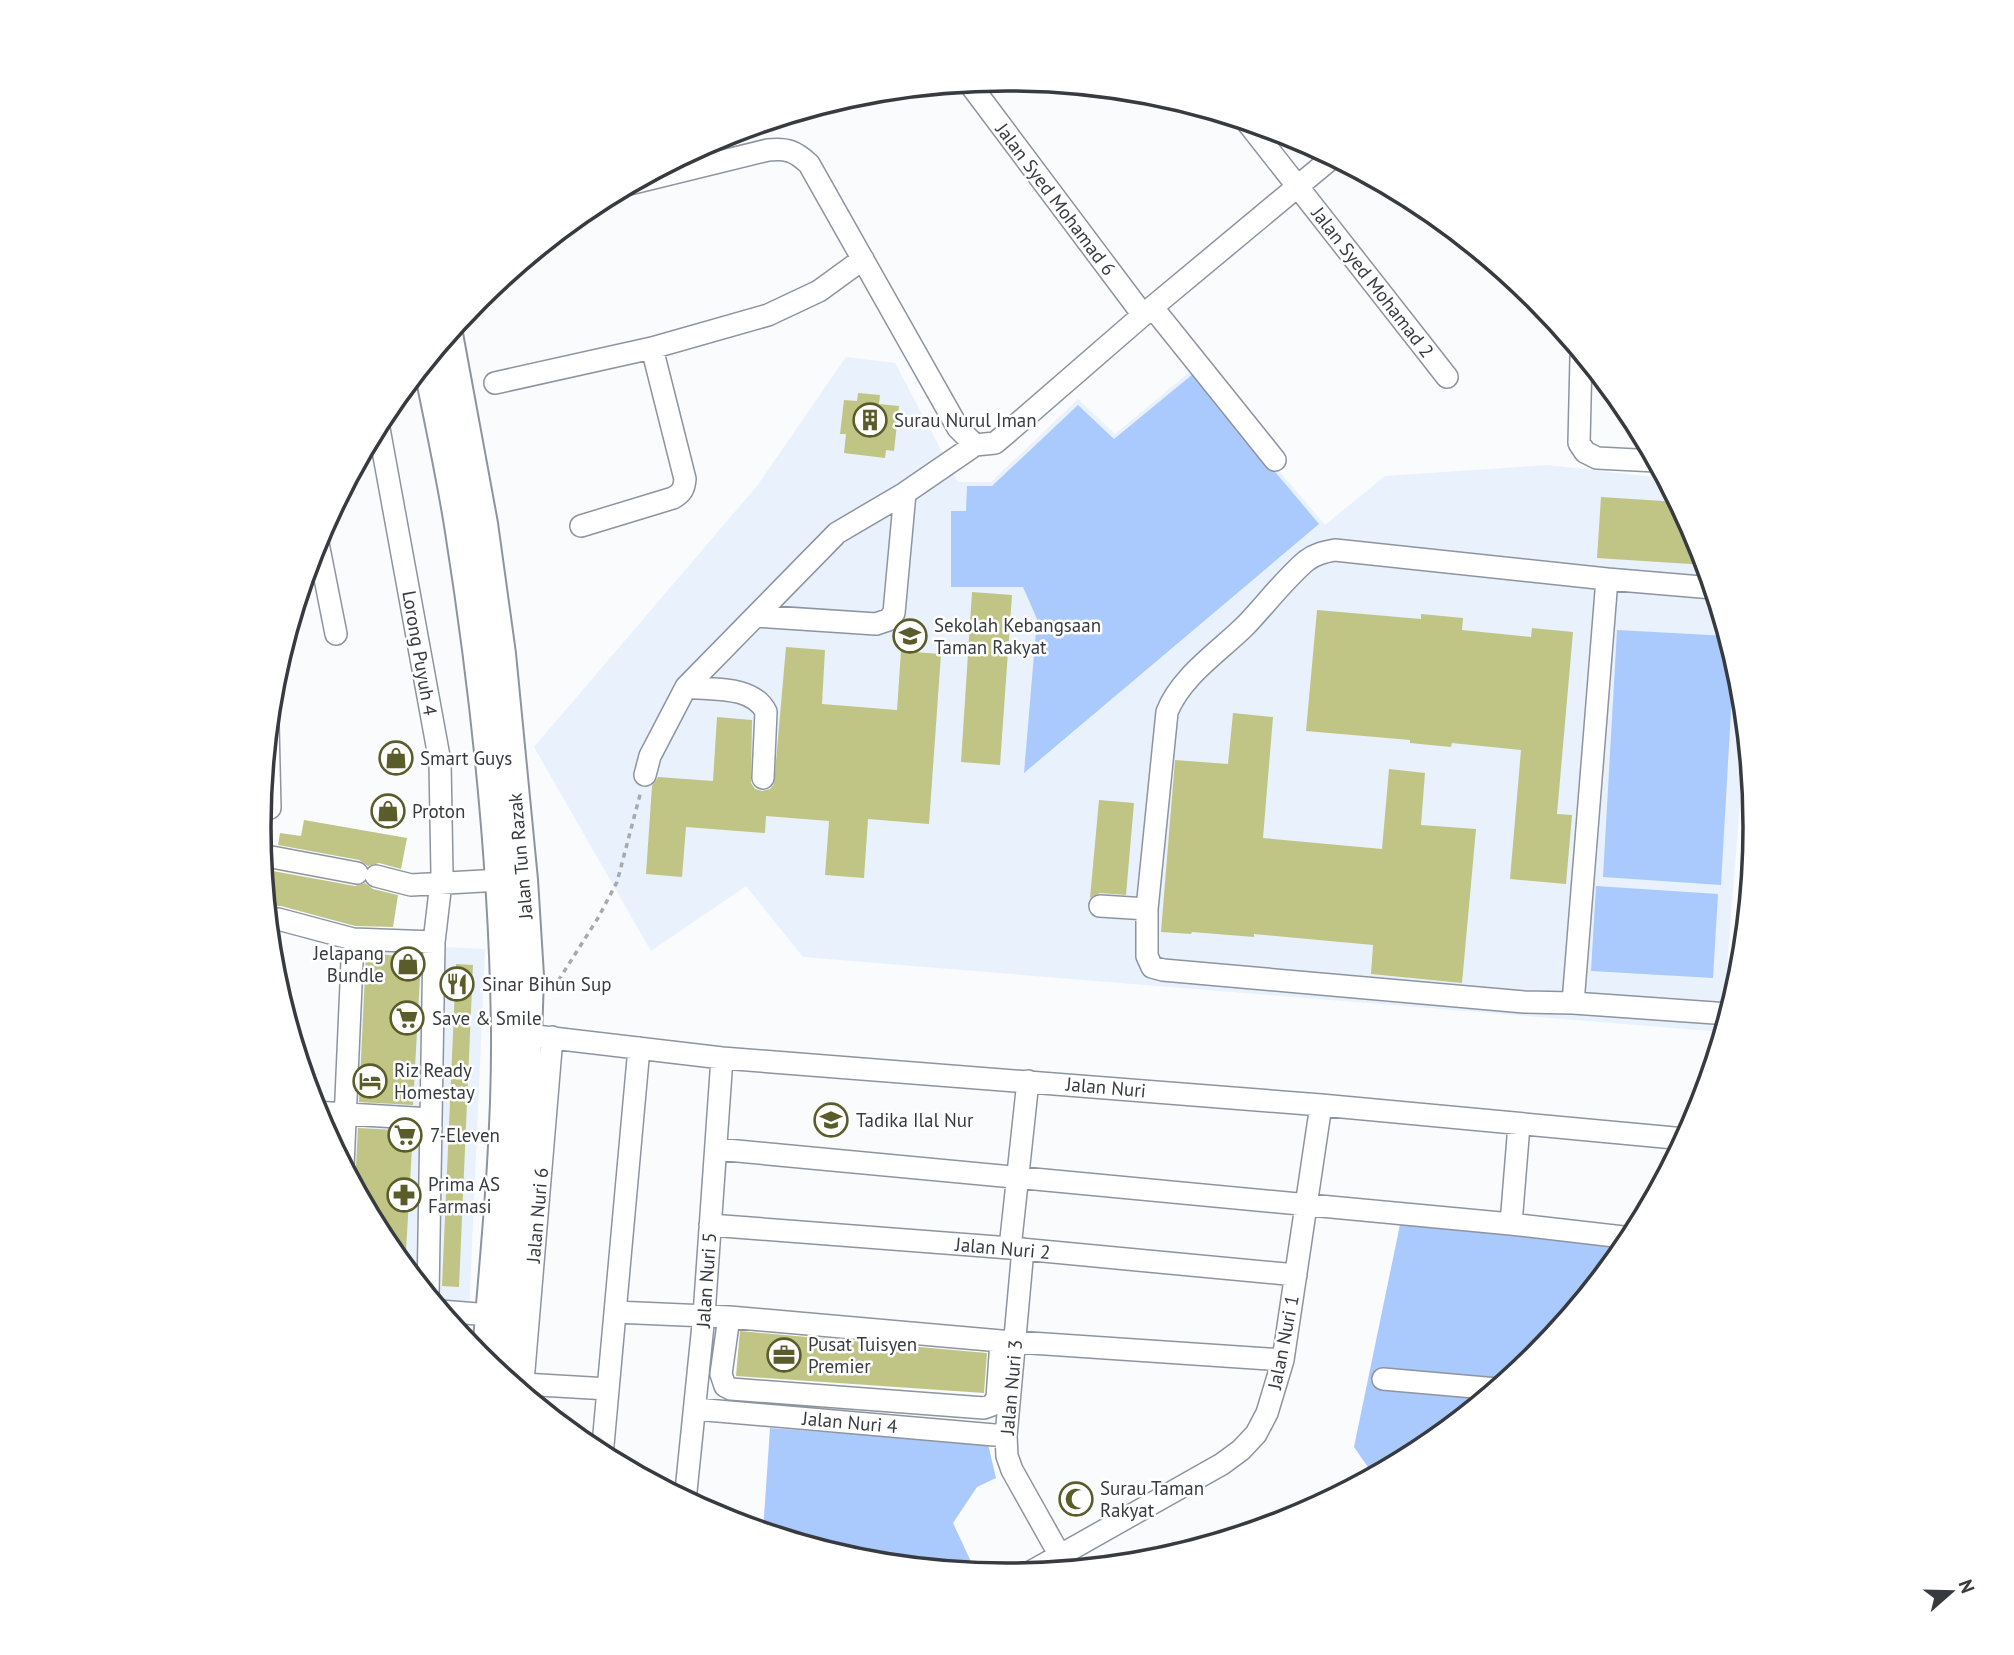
<svg xmlns="http://www.w3.org/2000/svg" width="2014" height="1655" font-family="'PT Sans',sans-serif">
<style>
.built{fill:#e9f1fc}
.green{fill:#aac9fc}
.building{fill:#c0c585}
.lines{fill:none;stroke-linecap:round;stroke-linejoin:round}
.minor-casing{stroke:#8d949f;stroke-width:24}
.major-casing{stroke:#8d949f;stroke-width:32}
.path{stroke:#a7aaad;stroke-width:3.5;stroke-dasharray:5 5;stroke-linecap:butt}
.minor{stroke:#fff;stroke-width:21}
.major{stroke:#fff;stroke-width:28}
.labels{text-anchor:middle;dominant-baseline:central;stroke-width:5;stroke-linejoin:round;paint-order:stroke}
.street-label{font-size:19px;fill:#373a3f;stroke:#fff}
.poi-label{font-size:19px;fill:#373a3f;stroke:#fff;text-anchor:start}
.rim{fill:none;stroke:#373a3f;stroke-width:3.5}
</style>
<rect width="100%" height="100%" fill="#f9fbfd"/>
<path class="built" d="M846,357l49,6 63,119h33l87,-83 37,35 78,-65 132,156 60,-49 163,-11 105,12 2,-19 44,83 42,141 5,42 -24,308 -919,-75 -57,-71 -95,65 -117,-204 223,-261z
M358,943l127,6 -17,387h-7l-77,-93 -35,-67z"/>
<path class="green" d="M1193,374l126,150 -295,249 13,-154 -14,-32h-72v-76h15l1,-25h25l86,-81 36,34z
M1617,630l111,6 6,22 -13,227 -118,-8z
M1596,886l122,8 -5,84 -122,-7z
M1402,1215l227,29 -93,113 -113,93 -49,26 -20,-29z
M770,1428l218,16 8,34 -19,9 -24,36 20,43 -12,6 -100,-10 -98,-30z"/>
<path class="building" d="M858,393l22,2 -1,9 20,2 -5,45 -8,-1 -1,8 -41,-5 2,-19h-6l4,-34 13,1z
M1601,497l77,5 21,39 7,24 -109,-7z
M972,592l40,3 -12,170 -39,-3z
M1317,610l104,9v-5l42,4 -1,12 69,7 1,-9 41,4 -16,182 15,1 -6,69 -56,-5 11,-129 -69,-7 -1,4 -41,-4v-3l-104,-9z
M786,647l39,3 -3,54 75,6 4,-59 40,3 -12,170 -61,-5 -4,59 -39,-3 4,-54 -63,-5 -1,17 -79,-6 -4,50 -36,-3 6,-88 6,-9 55,4 4,-64 35,3 -1,63 4,6 7,2 8,-2 4,-5z
M1233,713l40,4 -10,121 119,11 7,-80 36,4 -4,52 55,4 -14,154 -91,-9 2,-29 -119,-11v3l-62,-5 -1,2 -30,-2 14,-172 53,4z
M1099,800l35,3 -8,92 -26,-2 -10,5z
M304,820l103,18 -6,31 -22,-6 -11,3 -9,-6 -81,-15 2,-12 21,3z
M262,869l93,17 10,-3 8,6 25,6 -5,32 -38,-1 -74,-20h-15z
M366,953l55,5 -8,147 -54,-3z
M456,964l17,1 -14,322 -17,-1z
M358,1128l55,3 -8,137 -21,-25 -31,-59 3,-17z
M740,1331l247,22 -3,40 -248,-17z"/>
<g class="lines">
<defs>
<path id="minor" d="M969,83l174,232
M1247,122l200,255
M629,184l139,-34c19,-2 27,1 41,14l149,264 17,17 20,-2 12,-10 136,-118 190,-158
M1153,308l122,152
M1581,358l-2,85 6,9 12,6 59,3
M495,383l157,-35 116,-33 51,-24 44,-32
M378,423l62,339 2,112 -8,68 -6,354
M581,526l92,-28c9,-5 11,-9 12,-19l-33,-131
M317,538l19,96
M1713,588l-106,-9 -34,424 156,11
M756,616l120,8 12,-4 6,-7 11,-120
M686,687c25,3 67,-2 80,25l-3,66
M268,724l2,84
M645,775l5,-19 36,-69 151,-154 68,-40 70,-48
M261,855l96,18
M376,876l35,9 90,-5
M1100,906l47,3
M267,921l11,-2 75,20 81,3
M1573,1003l-49,-1 -361,-32 -11,-3 -5,-11v-47l20,-197c14,-36 53,-61 79,-87 20,-21 38,-45 60,-64 9,-7 18,-9 29,-11l272,29
M527,1035l195,23 599,47 364,34
M314,1112l117,7
M1519,1125l-8,99 121,14
M716,1149l795,75
M343,1166l10,-227
M710,1225l300,23 286,27
M1010,1248l18,-167
M1023,1249l-17,187 1,20 5,14 47,84
M440,1311l50,4
M615,1312l114,5 -8,57 4,12 6,3 253,19 8,-3 5,-7 4,-57
M729,1317l272,24 282,19
M1383,1379l114,10
M523,1384l85,5
M522,1394l30,-357
M695,1409l311,27
M602,1456l37,-408
M685,1501l19,-186 18,-257
M1027,1574l195,-110 19,-14 15,-16 11,-21 16,-53 38,-255"/>
<path id="major" d="M448,334l35,190 18,130 22,226 6,96 -5,156 -16,250
M427,359c11,57 24,114 33,172 26,165 44,333 46,500 1,111 -11,223 -20,333"/>
</defs>
<use href="#minor" class="minor-casing"/>
<use href="#major" class="major-casing"/>
<path class="path" d="M553,989l45,-71 19,-36 24,-91"/>
<use href="#minor" class="minor"/>
<use href="#major" class="major"/>
</g>
<defs>
<symbol id="building-ring" viewBox="-11 -11 22 22"><circle r="9.5" fill="#fff" stroke="#5a5c2a" stroke-width="1.5"/><path d="M-4-6H4V6H1V3H-1V6H-4ZM-2.5-4.3h1.7v1.8h-1.7ZM.8-4.3h1.7v1.8H.8ZM-2.5-1h1.7V.8h-1.7ZM.8-1h1.7V.8H.8Z" fill="#5a5c2a"/></symbol>
<symbol id="school-ring" viewBox="-11 -11 22 22"><circle r="9.5" fill="#fff" stroke="#5a5c2a" stroke-width="1.5"/><path d="M0-5L7-2L0 1L-7-2ZM-4 1L0 2.5L4 1V4Q0 6-4 4Z" fill="#5a5c2a"/></symbol>
<symbol id="shop-ring" viewBox="-11 -11 22 22"><circle r="9.5" fill="#fff" stroke="#5a5c2a" stroke-width="1.5"/><path d="M-5-2.5h2.3a2.7 3.5 0 0 1 5.4 0H5L5.5 6h-11ZM-1.5-2.5h3a1.5 2.3 0 0 0-3 0Z" fill="#5a5c2a"/></symbol>
<symbol id="restaurant-ring" viewBox="-11 -11 22 22"><circle r="9.5" fill="#fff" stroke="#5a5c2a" stroke-width="1.5"/><path d="M-5-6h1v4h1v-4h1v4h1v-4h1v5L-1.5 .5V6h-2V.5L-5-1ZM5-6V6H3V1.5H1.5Q1.5-4 5-6Z" fill="#5a5c2a"/></symbol>
<symbol id="supermarket-ring" viewBox="-11 -11 22 22"><circle r="9.5" fill="#fff" stroke="#5a5c2a" stroke-width="1.5"/><path d="M-6-5.5h2.5l.6 2H6L4.5 2H-2.5L-4.4-4H-6ZM-1.5 3.2a1.3 1.3 0 1 0 .1 0ZM3 3.2a1.3 1.3 0 1 0 .1 0Z" fill="#5a5c2a"/></symbol>
<symbol id="hotel-ring" viewBox="-11 -11 22 22"><circle r="9.5" fill="#fff" stroke="#5a5c2a" stroke-width="1.5"/><path d="M-6-4.5h1.5V1H6V5H4.5V3h-9V5H-6ZM-4 0a1.8 1.8 0 1 1 3.6 0ZM.5 0V-2.5h3Q6-2.5 6 0Z" fill="#5a5c2a"/></symbol>
<symbol id="pharmacy-ring" viewBox="-11 -11 22 22"><circle r="9.5" fill="#fff" stroke="#5a5c2a" stroke-width="1.5"/><path d="M-2-6h4v4h4v4h-4v4h-4v-4h-4v-4h4Z" fill="#5a5c2a"/></symbol>
<symbol id="office-ring" viewBox="-11 -11 22 22"><circle r="9.5" fill="#fff" stroke="#5a5c2a" stroke-width="1.5"/><path d="M-6-3h4V-5.5h4V-3h4V5H-6ZM-1-4.5V-3h2v-1.5ZM-6 0V1H6V0Z" fill="#5a5c2a"/></symbol>
<symbol id="mosque-ring" viewBox="-11 -11 22 22"><circle r="9.5" fill="#fff" stroke="#5a5c2a" stroke-width="1.5"/><path d="M3.5-4.9A6 6 0 1 0 3.5 4.9A5 5 0 1 1 3.5-4.9Z" fill="#5a5c2a"/></symbol>
</defs>
<g fill-rule="evenodd">
<use href="#building-ring" x="851" y="401" width="38" height="38"/>
<use href="#school-ring" x="891" y="617" width="38" height="38"/>
<use href="#shop-ring" x="377" y="739" width="38" height="38"/>
<use href="#shop-ring" x="369" y="792" width="38" height="38"/>
<use href="#shop-ring" x="389" y="945" width="38" height="38"/>
<use href="#restaurant-ring" x="438" y="965" width="38" height="38"/>
<use href="#supermarket-ring" x="388" y="999" width="38" height="38"/>
<use href="#hotel-ring" x="351" y="1062" width="38" height="38"/>
<use href="#school-ring" x="812" y="1101" width="38" height="38"/>
<use href="#supermarket-ring" x="386" y="1116" width="38" height="38"/>
<use href="#pharmacy-ring" x="385" y="1176" width="38" height="38"/>
<use href="#office-ring" x="765" y="1336" width="38" height="38"/>
<use href="#mosque-ring" x="1057" y="1480" width="38" height="38"/>
</g>
<g class="labels">
<g class="street-label">
<text transform="translate(1056 199) rotate(53)">Jalan Syed Mohamad 6</text>
<text transform="translate(1373 282) rotate(52)">Jalan Syed Mohamad 2</text>
<text transform="translate(420 653) rotate(80)">Lorong Puyuh 4</text>
<text transform="translate(520 856) rotate(-95)">Jalan Tun Razak</text>
<text transform="translate(1106 1087) rotate(5)">Jalan Nuri</text>
<text transform="translate(537 1215) rotate(-85)">Jalan Nuri 6</text>
<text transform="translate(1003 1248) rotate(5)">Jalan Nuri 2</text>
<text transform="translate(706 1280) rotate(-86)">Jalan Nuri 5</text>
<text transform="translate(1283 1342) rotate(-79)">Jalan Nuri 1</text>
<text transform="translate(1011 1387) rotate(-85)">Jalan Nuri 3</text>
<text transform="translate(850 1422) rotate(5)">Jalan Nuri 4</text>
</g>
<g class="poi-label">
<text x="894" y="420">Surau Nurul Iman</text>
<text x="934" y="625">Sekolah Kebangsaan<tspan x="934" dy="22">Taman Rakyat</tspan></text>
<text x="420" y="758">Smart Guys</text>
<text x="412" y="811">Proton</text>
<text x="384" y="953" text-anchor="end">Jelapang<tspan x="384" dy="22">Bundle</tspan></text>
<text x="482" y="984">Sinar Bihun Sup</text>
<text x="432" y="1018">Save &amp; Smile</text>
<text x="394" y="1070">Riz Ready<tspan x="394" dy="22">Homestay</tspan></text>
<text x="856" y="1120">Tadika Ilal Nur</text>
<text x="430" y="1135">7-Eleven</text>
<text x="428" y="1184">Prima AS<tspan x="428" dy="22">Farmasi</tspan></text>
<text x="808" y="1344">Pusat Tuisyen<tspan x="808" dy="22">Premier</tspan></text>
<text x="1100" y="1488">Surau Taman<tspan x="1100" dy="22">Rakyat</tspan></text>
</g>
</g>
<path d="M0 0H2014V1655H0ZM271 827a736 736 0 1 1 1472 0a736 736 0 1 1-1472 0Z" fill="#fff" fill-rule="evenodd"/>
<path class="rim" d="M271 827a736 736 0 1 1 1472 0a736 736 0 1 1-1472 0Z"/>
<g transform="translate(1951 1592) rotate(70)" stroke="#ffffff" stroke-width="5" paint-order="stroke">
<path d="M0-5L12 26L0 18L-12 26Z" fill="#373a3f"/>
<text y="-10" font-size="19" font-weight="bold" text-anchor="middle" fill="#373a3f">N</text>
</g>
</svg>
